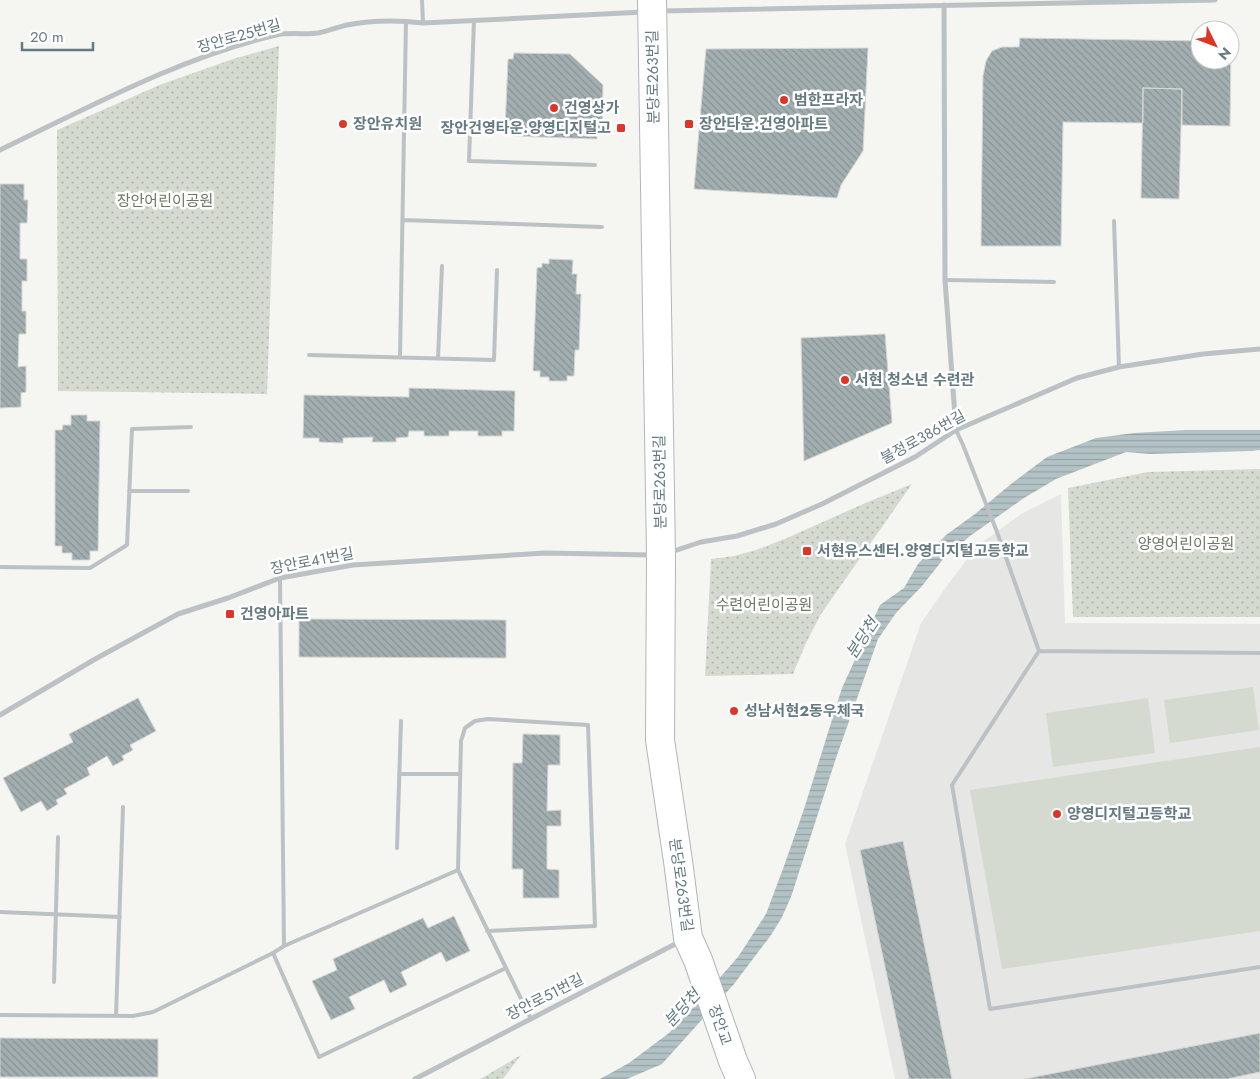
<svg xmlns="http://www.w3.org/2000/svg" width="1260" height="1079" font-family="Jost,'Noto Sans KR',sans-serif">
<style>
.built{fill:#e6e6e5}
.park{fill:url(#park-dots)}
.garden{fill:#d5dad1}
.water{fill:url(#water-rules)}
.building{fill:url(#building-back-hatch);stroke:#d6d6d4}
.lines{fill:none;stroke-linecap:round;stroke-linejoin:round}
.secondary-casing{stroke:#b0b7ba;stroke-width:30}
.lane{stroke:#bbc1c4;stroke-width:4}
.street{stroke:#bbc1c4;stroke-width:5}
.secondary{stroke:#fff;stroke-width:28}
.poi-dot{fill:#de3529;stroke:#fff;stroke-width:2}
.labels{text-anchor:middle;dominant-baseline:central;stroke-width:5;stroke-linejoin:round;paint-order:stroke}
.street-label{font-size:15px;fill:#657a82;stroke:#fff}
.poi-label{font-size:15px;font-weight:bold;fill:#657a82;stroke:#fff;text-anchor:start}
.park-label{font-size:15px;fill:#6b7963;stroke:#fff}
.water-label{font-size:16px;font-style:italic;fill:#607b7f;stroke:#fff}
</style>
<defs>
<pattern id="park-dots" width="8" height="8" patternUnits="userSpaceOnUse" patternTransform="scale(1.25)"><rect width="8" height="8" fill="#d5dad1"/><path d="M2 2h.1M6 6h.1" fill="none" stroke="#b0b6af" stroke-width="1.8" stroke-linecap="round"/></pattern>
<pattern id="water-rules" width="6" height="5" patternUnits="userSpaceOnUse" patternTransform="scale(1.25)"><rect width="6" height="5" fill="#b3c3c5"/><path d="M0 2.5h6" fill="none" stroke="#95a3a5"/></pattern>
<pattern id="building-back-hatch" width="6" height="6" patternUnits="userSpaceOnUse" patternTransform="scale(1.25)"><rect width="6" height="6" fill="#a3aeb1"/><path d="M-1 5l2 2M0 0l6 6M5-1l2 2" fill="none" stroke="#889395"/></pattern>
</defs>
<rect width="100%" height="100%" fill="#f5f5f1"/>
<path class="built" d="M1061,494l4,129 195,1v455h-365l-50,-235 76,-221 28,-40 28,-37 44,-32z"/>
<path class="park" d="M279,46l-12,348 -209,-3 -1,-261 105,-46 71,-25z
M1260,469v148h-187l-5,-129 80,-16z
M912,484l-91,130 -15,29 -13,31 -88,2 6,-117 23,-3 22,-6 31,-12 76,-34z
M521,1055l-18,24h-23z"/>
<path class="garden" d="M1253,687l6,43 -89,13 -6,-43z
M1148,698l7,55 -102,14 -7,-54z
M1260,747v184l-258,38 -32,-179z"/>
<path class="water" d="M1186,430h74v20l-8,1 -102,3 -24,-2 -70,27 -32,19 -54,38 -26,22 -22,28 -26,27 -18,26 -42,119 -45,139 -10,22 -10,16 -37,49 -72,80 -35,15h-27l29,-16 40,-30 24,-25 45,-51 28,-43 18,-48 20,-57 38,-121 38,-83 24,-17 14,-24 28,-29 29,-21 36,-30 36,-27 49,-19 38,-5z"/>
<path class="building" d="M1020,38l180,3v19h30v-19h1l-1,85 -48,-1v-36l-39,-1v35l-80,-1 -2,124h-80l2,-170 3,-15 6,-10 10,-4h17z
M868,48l-5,103 -22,34 -4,13 -143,-9 12,-140z
M514,53l56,1 33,31 -1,46h-5v8l-84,-3v-5l-8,-1 3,-71h5z
M1143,88l39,1 -3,110 -38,-1z
M0,184h24v16h4l-1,23h-7v36h7v22h-5v30h4v23h-7l-1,33 8,-1v26l-5,1v14l-21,1z
M549,259l24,1 -1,14h5l-1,20h5l-2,56h-4l-1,26h-7v5h-18v-4h-9v-6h-7l4,-103 5,-1v-4l7,1z
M885,334l7,89 -88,38 -3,-123z
M409,388l106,3 -1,40h-12v5h-24v-5h-29v5h-25v-5h-15l-1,6 -12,1v4h-24l1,-5 -30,1v5l-24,-1v-4h-16l1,-43 105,2z
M71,415h16v6h13l-2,130h-8v9h-18v-7h-10v-7h-7v-116h7l1,-5h8z
M299,619l207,1v38l-207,-1z
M138,698l18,33 -26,14 3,5 -11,6 2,4 -11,6 -6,-10 -20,12 3,7 -26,14 3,5 -11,6 2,4 -11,7 -6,-10 -20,11 -18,-34 70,-36 -4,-8z
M523,734l37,1v30h-12l-1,46 14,-1v16h-14v43l12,1v28h-36v-29h-11l1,-106h9z
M903,841l49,238h-43l-49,-229z
M454,916l16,35 -24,11 -5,-10 -40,20 6,13 -17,8 -6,-13 -35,17 6,12 -24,11 -19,-39 25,-11 -4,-11 90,-41 5,10z
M1260,1033v39l-33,7h-203z
M0,1038l158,1v38h-158z"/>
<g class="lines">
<defs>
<path id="secondary" d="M652,0l9,555 -1,185 18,121 10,77 10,22 35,101 8,18"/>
</defs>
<use href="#secondary" class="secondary-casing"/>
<path class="lane" d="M422,0l1,23
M474,20l-5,141 126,4
M403,220l199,7
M1114,221l5,146
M945,280l109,2
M309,355l185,5 3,-90
M400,357l6,-336
M438,358l4,-92
M956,430l7,15 34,87 42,119 221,2
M129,491h59
M0,567l90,1 37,-23 5,-116 59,-2
M280,578l4,368
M1039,651l-87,134 38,224 270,-42
M399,774h61
M397,848l4,-127
M0,912l120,5
M487,931l108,-5 -7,-201 -100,-6 -13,2 -10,7 -4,13 -3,129 73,149
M273,953l46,104 187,-89
M54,982l4,-145
M0,1015l133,1 20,-4 120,-59 11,-7 174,-76
M116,1016l7,-209"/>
<path class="street" d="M944,5l1,275 11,150
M660,11l555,-11
M0,150c90,-43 179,-92 276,-115 14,-3 29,0 42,-2 10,-2 20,-6 29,-8 25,-5 52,-5 76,-2l221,-11
M668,553l33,-11 36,-6 39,-12 46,-20 93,-47 41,-27 121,-52 42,-11 84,-13 57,-5
M0,715l97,-57 81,-44 50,-16 52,-20 73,-13 192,-12 107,2
M415,1079l266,-138"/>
<use href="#secondary" class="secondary"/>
</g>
<g class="poi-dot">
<circle cx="784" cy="100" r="5"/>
<circle cx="554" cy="108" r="5"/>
<circle cx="343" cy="124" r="5"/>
<rect x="684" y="119" width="10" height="10" rx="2.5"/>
<rect x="616" y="123" width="10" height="10" rx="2.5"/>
<circle cx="845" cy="380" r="5"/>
<rect x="802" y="546" width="10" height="10" rx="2.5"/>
<rect x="225" y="609" width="10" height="10" rx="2.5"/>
<circle cx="734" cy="711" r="5"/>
<circle cx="1057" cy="814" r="5"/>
</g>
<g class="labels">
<g class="street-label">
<text transform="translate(239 36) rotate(-16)">장안로25번길</text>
<text transform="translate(653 77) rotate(-91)">분당로263번길</text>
<text transform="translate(923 437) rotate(-29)">불정로386번길</text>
<text transform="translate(660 482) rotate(-91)">분당로263번길</text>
<text transform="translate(312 561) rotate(-11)">장안로41번길</text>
<text transform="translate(681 885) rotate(82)">분당로263번길</text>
<text transform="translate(545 997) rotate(-27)">장안로51번길</text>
<text transform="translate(720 1025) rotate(71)">장안교</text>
</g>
<g class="poi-label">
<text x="794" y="100">범한프라자</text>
<text x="564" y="108">건영상가</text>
<text x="353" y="124">장안유치원</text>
<text x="699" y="124">장안타운.건영아파트</text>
<text x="611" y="128" text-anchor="end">장안건영타운.양영디지털고</text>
<text x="855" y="380">서현 청소년 수련관</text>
<text x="817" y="551">서현유스센터.양영디지털고등학교</text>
<text x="240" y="614">건영아파트</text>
<text x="744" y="711">성남서현2동우체국</text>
<text x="1067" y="814">양영디지털고등학교</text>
</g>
<g class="park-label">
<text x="165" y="201">장안어린이공원</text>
<text x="1186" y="544">양영어린이공원</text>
<text x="764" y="605">수련어린이공원</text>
</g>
<g class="water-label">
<text transform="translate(862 638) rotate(-57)">분당천</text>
<text transform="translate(682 1008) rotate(-47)">분당천</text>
</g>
</g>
<g transform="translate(1215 45) rotate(132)"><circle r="24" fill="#ffffff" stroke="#c1cacd"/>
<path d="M0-4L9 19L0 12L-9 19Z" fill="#de3529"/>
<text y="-8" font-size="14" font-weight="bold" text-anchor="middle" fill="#657a82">N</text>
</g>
<path d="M22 42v8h71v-8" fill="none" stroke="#657a82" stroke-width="2.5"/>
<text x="30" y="42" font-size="15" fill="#657a82" stroke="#ffffff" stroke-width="4" paint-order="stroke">20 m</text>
</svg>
